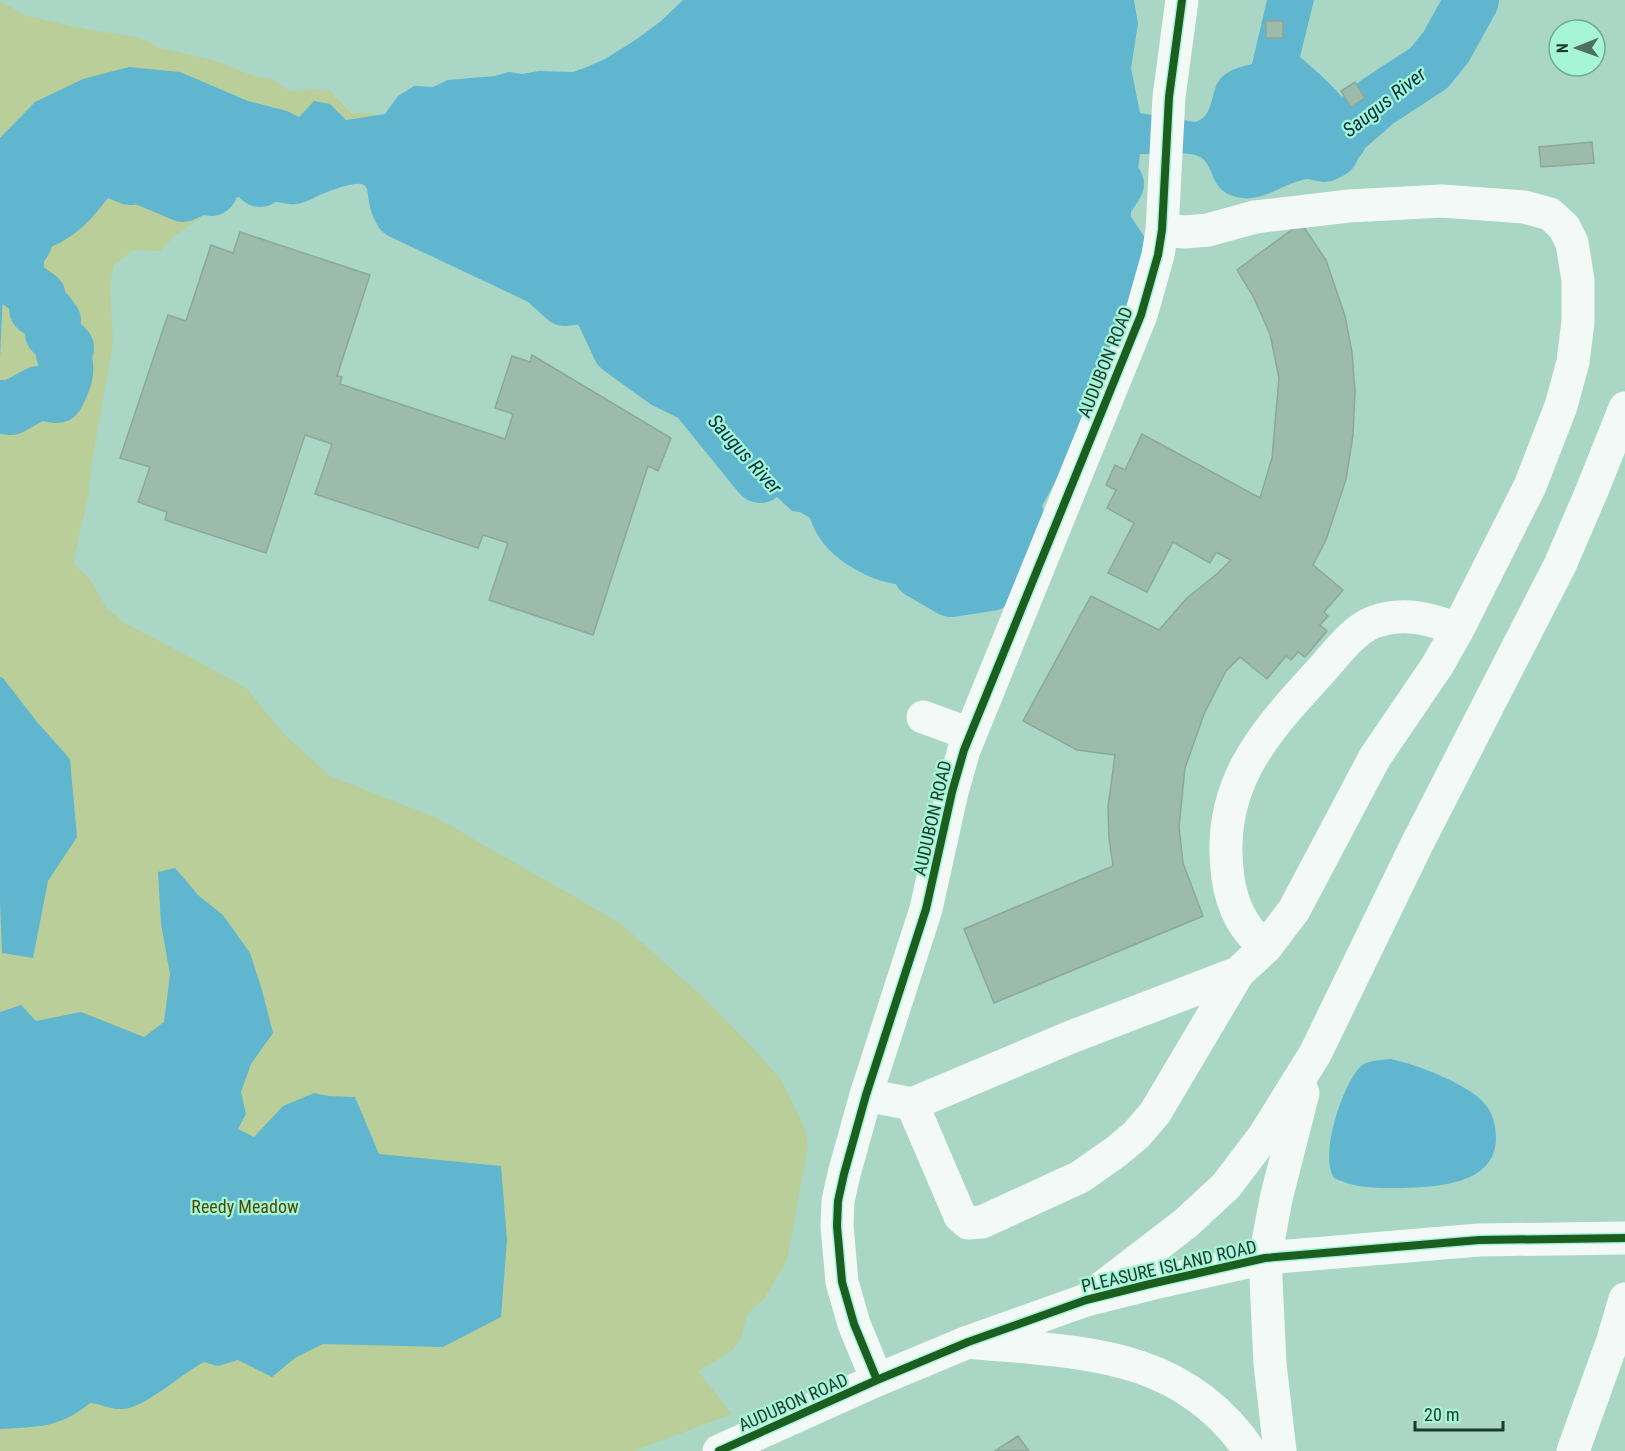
<svg xmlns="http://www.w3.org/2000/svg" width="1625" height="1451" font-family="'Roboto Condensed',sans-serif">
<style>
.green{fill:#bace99}
.water{fill:#60b6ce;fill-rule:evenodd}
.lines{fill:none;stroke-linecap:round;stroke-linejoin:round}
.river{stroke:#60b6ce;stroke-width:54}
.building{fill:#9dbbab;stroke:#8ba898;stroke-width:1.5}
.minor{stroke:#f2f9f6;stroke-width:33}
.highway{stroke:#f2f9f6;stroke-width:33}
.cycleway-casing{stroke:#a6f5d7;stroke-width:11}
.cycleway{stroke:#1b5e20;stroke-width:8}
.labels{text-anchor:middle;dominant-baseline:central;stroke-width:4.5;stroke-linejoin:round;paint-order:stroke}
.street-label{font-size:18px;fill:#1b3b30;stroke:#a6f5d7}
.park-label{font-size:18px;fill:#4c4b03;stroke:#a6f5d7}
.water-label{font-size:20px;font-style:italic;fill:#023244;stroke:#a6f5d7}
</style>
<rect width="100%" height="100%" fill="#aad6c5"/>
<path class="green" d="M0,1l24,14 61,14 56,9 19,10 53,12 41,16 18,3 19,13 19,-3 20,2 21,22h19l6,3 -30,4 -16,-16 -30,13 -13,-6 -39,-10 -68,-29 -180,66z
M334,140l45,13 5,6 -19,-7 -32,12 -5,5v18l-40,-3 -64,16 -9,4 -9,10 -33,23 -13,14 -27,-1 -19,15 -4,19 3,59 -22,123 -2,27 -16,70 17,16 16,28 17,15 106,56 18,11 35,43 48,44 107,42 183,105 84,75 49,50 29,33 24,50 2,15 -21,114 -23,39 -17,15 -6,24 -8,12 -35,21 34,43 -98,37h-634v-1093l3,-65 12,-41 48,-45 39,-30 128,-19 50,2 25,14 14,-6z"/>
<path class="water" d="M683,0h451l4,24 -7,44 9,45 55,9c18,-5 15,-25 23,-40 6,-11 22,-15 34,-18l15,-64h47l-14,57c19,16 89,75 58,101 -17,15 -39,17 -59,23 -18,5 -38,20 -57,17 -37,-5 -24,-37 -47,-43 -13,-4 -41,-1 -55,-1l-3,22 -14,18v12l4,16 -27,115 -15,34 -16,30 -7,29 -17,24 -6,17 -26,45 -25,69 -21,9 -21,2 -22,-14c-7,1 -16,4 -23,3 -37,-5 -80,-30 -91,-67l-10,-6 -8,-1 -45,-42 -20,-13 -15,-15c3,-30 3,-34 -19,-55l-95,-69 -16,-7 -16,-14 -6,-14 -12,-10 -51,-26 -38,-25 -73,-26c-4,-13 2,-30 -7,-41l-45,-14 -15,28 -14,7 -25,-15 -50,-2 -128,19 -39,30 -48,45 -12,41 -3,65v-220l35,-36 48,-23 46,-12 51,5 68,29 39,10 12,6 15,-16 16,3 16,16 39,-6 13,-18 16,-10 19,1 15,-7 47,-4 14,-4 13,2 17,-3 34,1 14,-5 18,-8 32,-20 24,-18zM1266,21h17v17h-16z
M0,677l3,1 34,44 33,37 7,78 -29,44 -15,77 -31,-5 -2,-52z
M175,868l24,28 24,19 27,38 12,37 11,43 -22,31 -10,28 5,22 -8,15 16,8 29,-31 31,-13 15,3 26,1 24,57 122,12 6,74 -6,77 -58,30 -120,-3 -28,14 -23,19 -34,-17 -20,6 -14,-4c-23,12 -59,46 -81,47 -11,1 -22,-5 -33,-6 -30,25 -53,24 -90,26v-417l21,-7 15,16 45,-9 63,25 20,-15 6,-48 -9,-50 -3,-52z
M1391,1059c25,5 84,27 97,49 6,9 8,21 8,31 -1,46 -60,48 -95,49 -24,0 -44,1 -67,-10 -15,-22 8,-92 26,-111 7,-7 21,-7 31,-8z"/>
<g class="lines">
<path class="river" d="M1304,147l7,5 13,3 8,-4 6,-15 39,-34 52,-34 17,-21 26,-47
M0,407l11,1 27,-15 19,3c8,-15 13,-26 6,-42l4,-6 -15,-15 2,-12 -6,-8 -12,-4 3,-12 -21,-15 -1,-18 -4,-10c11,-8 15,-14 14,-27 32,-9 46,-27 65,-53l18,-4 20,8 8,-2 45,19 18,-9 10,3 6,-16 31,-5 12,12 13,-18 7,13c5,1 10,3 14,2 6,-1 12,-6 18,-8 22,-9 56,-22 74,0 13,15 5,28 15,43l142,67 22,20 19,-2 16,10 19,41 47,34 29,14 65,80
M920,572l31,18 39,-6 2,-14 28,-47 -5,-11v-13l24,-44 37,-94 20,-16 20,-31 11,-31 2,-21 -25,-37v-21l13,-20"/>
</g>
<path class="building" d="M1266,21h17v17h-17z
M1355,82l10,16 -14,9 -10,-16z
M1592,142l2,21 -53,4 -2,-20z
M1301,223l25,37 19,56 7,36 3,40 -2,43 -7,44 -20,61 -13,25 30,25 -19,22 4,4 -8,9 7,6 -22,26 -7,-5 -7,8 -5,-4 -19,23 -27,-22 -14,14 -22,43 -19,54 -6,59 4,36 20,53 -209,87 -30,-74 149,-63 -4,-28 -1,-31 7,-52 -38,-5 -54,-29 68,-125 68,34 28,-32 31,-25 13,-13 -15,-8 -6,11 -37,-21 -26,50 -39,-19 26,-50 -27,-15 9,-18 -10,-5 9,-20 10,5 17,-36 118,64 12,-40 7,-80 -9,-44 -17,-38 -16,-26z
M240,232l130,43 -33,101 5,1 -2,7 165,55 8,-25 -18,-6 17,-52 18,6 2,-7 139,83 -13,33 -10,-5 -55,169 -104,-35 19,-57 -25,-8 -5,13 -163,-54 17,-50 -27,-9 -39,118 -101,-33 2,-8 -29,-10 12,-35 -30,-9 48,-143 18,6 25,-76 22,8z
M1018,1436l11,15h-34z"/>
<g class="lines">
<path class="minor" d="M923,717l47,17
M1266,947c-23,-17 -34,-41 -38,-69 -13,-90 33,-142 90,-204 16,-17 34,-44 56,-52 30,-11 56,-3 84,7
M866,1095l46,9 159,-67 167,-64 28,-26 28,-37 81,-153 62,-91 21,-37 72,-143 31,-80 12,-44 5,-40v-42l-6,-37 -8,-16 -14,-13 -26,-7 -82,-6 -93,5 -94,11 -47,13 -23,2 -23,-2
M912,1104l48,112 8,7 14,-1 98,-45 37,-26 19,-16 19,-22 83,-140
M877,1380l-23,-56 -12,-42 -5,-56 1,-25 6,-27 22,-79 60,-186 26,-117 12,-42 177,-435 17,-60 4,-25 7,-133 13,-97
M719,1451l158,-71 91,-38 118,-42 64,-16 115,-26 214,-18 146,-2"/>
<path class="highway" d="M1086,1300l100,-77 40,-37 38,-50 51,-82 102,-210 143,-279 31,-72 34,-85
M968,1342c110,11 212,7 282,109
M1280,1451l-10,-87 -5,-106 11,-59 27,-106
M1573,1451l40,-111 12,-41"/>
<defs>
<path id="cycleway" d="M877,1380l-23,-56 -12,-42 -5,-56 1,-25 6,-27 22,-79 60,-186 26,-117 12,-42 177,-435 17,-60 4,-25 7,-133 13,-97
M719,1451l158,-71 91,-38 118,-42 64,-16 115,-26 214,-18 146,-2"/>
</defs>
<use href="#cycleway" class="cycleway-casing"/>
<use href="#cycleway" class="cycleway"/>
</g>
<g class="labels">
<g class="street-label">
<text transform="translate(1105 362) rotate(-68)">AUDUBON ROAD</text>
<text transform="translate(932 818) rotate(-77)">AUDUBON ROAD</text>
<text transform="translate(1169 1266) rotate(-13)">PLEASURE ISLAND ROAD</text>
<text transform="translate(793 1402) rotate(-24)">AUDUBON ROAD</text>
</g>
<g class="park-label">
<text x="245" y="1206">Reedy Meadow</text>
</g>
<g class="water-label">
<text transform="translate(1384 102) rotate(-38)">Saugus River</text>
<text transform="translate(745 454) rotate(48)">Saugus River</text>
</g>
</g>
<g transform="translate(1577 48) rotate(269)"><circle r="28" fill="#a6f5d7" stroke="#6eab94" stroke-width="1.5"/>
<path d="M0-4.5L10 22L0 15L-10 22Z" fill="#4d7164"/>
<text y="-9" font-size="16" font-weight="bold" text-anchor="middle" fill="#1b3b30">N</text>
</g>
<path d="M1415 1421v9h88v-9" fill="none" stroke="#1b3b30" stroke-width="3"/>
<text x="1424" y="1421" font-size="18" fill="#1b3b30" stroke="#a6f5d7" stroke-width="4.5" paint-order="stroke">20 m</text>
</svg>
